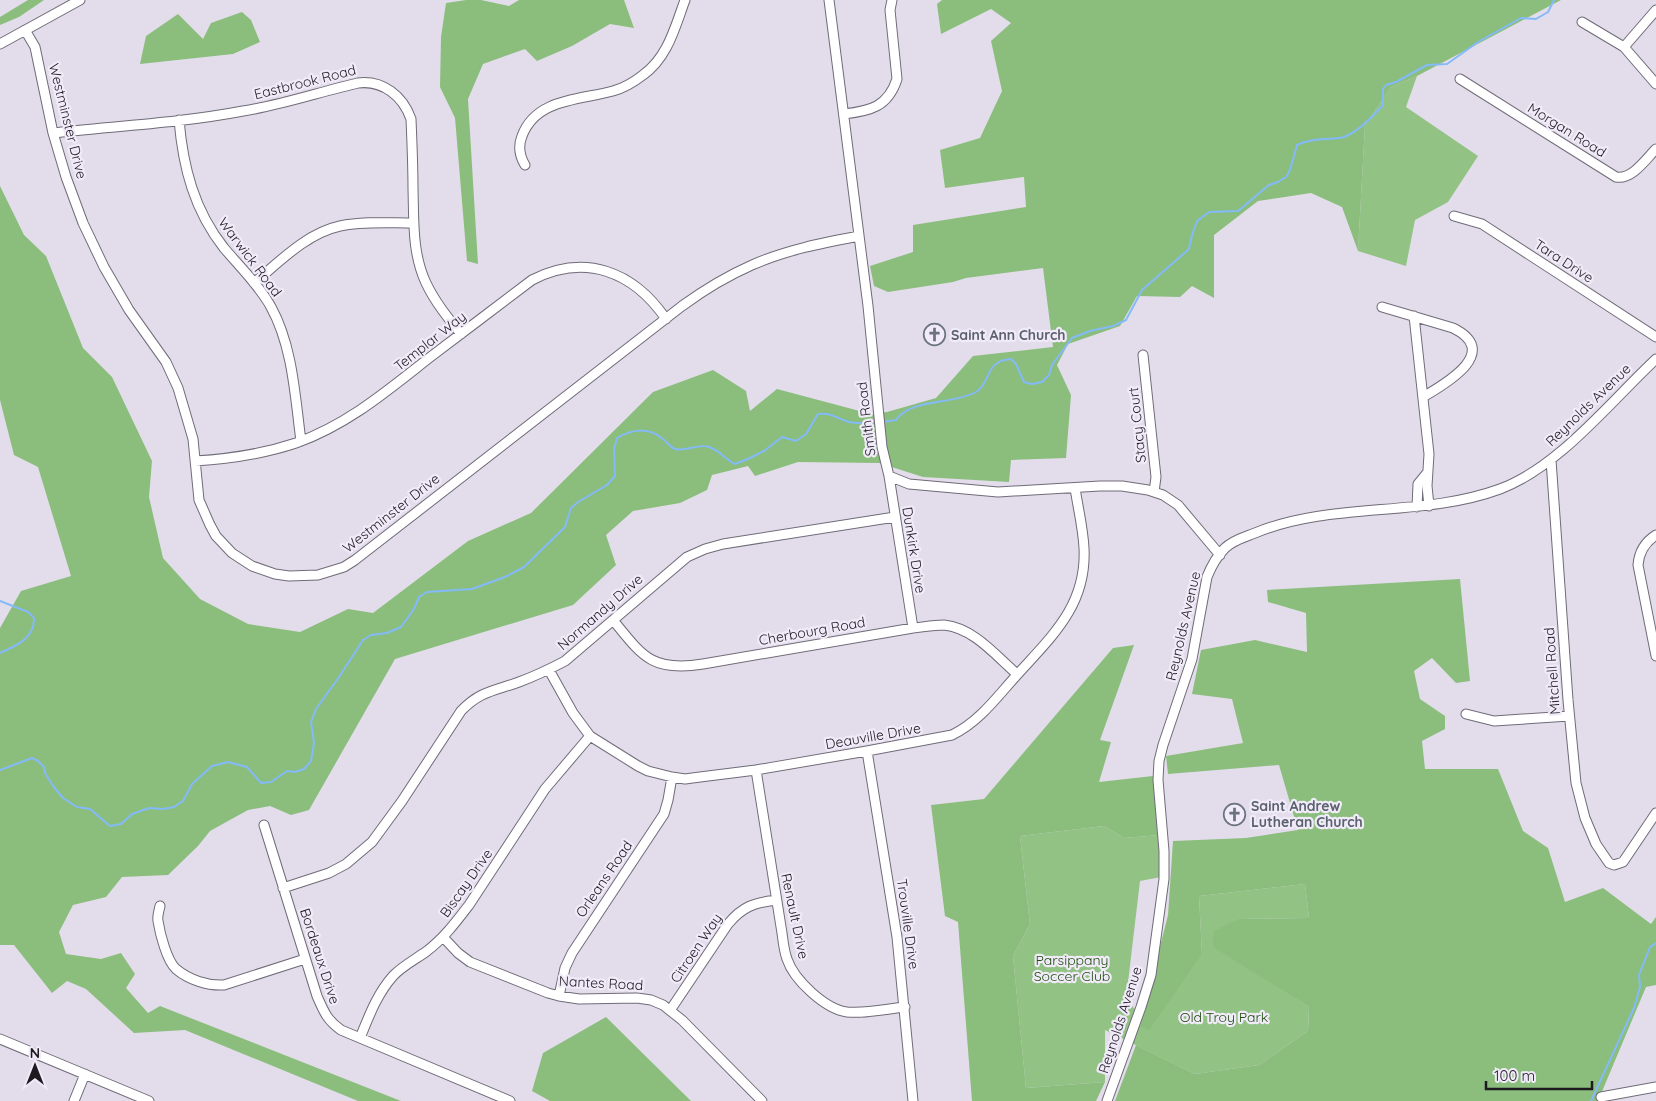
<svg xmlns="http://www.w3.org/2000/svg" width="1656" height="1101" font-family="Quicksand,sans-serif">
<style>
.green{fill:#92c284}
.forest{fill:#8bbe7d}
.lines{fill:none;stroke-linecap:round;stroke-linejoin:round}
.stream{stroke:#84baf8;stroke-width:2}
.minor-casing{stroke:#706b78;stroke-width:11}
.minor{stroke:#fff;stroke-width:9}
.labels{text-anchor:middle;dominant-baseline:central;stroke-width:4.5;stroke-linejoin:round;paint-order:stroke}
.street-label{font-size:14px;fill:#1d1b20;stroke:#f0eaf9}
.worship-label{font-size:14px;font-weight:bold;fill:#5b616d;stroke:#f0eaf9;text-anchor:start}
.park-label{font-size:14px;fill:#1e4e0c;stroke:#f0eaf9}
</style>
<rect width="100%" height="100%" fill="#e3ddeb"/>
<path class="green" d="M1417,76l-11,31 72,49 -30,46 -33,18 -9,46 -48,-15 7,-126 26,-38z
M1104,826l20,12 36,-3 1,42 -21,4 -14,118 14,16v11l62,-72 -3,-58 106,-12 4,34 -71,1 -25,27 96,61 -1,24 -49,34 -64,9 -90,-44v52l-79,6 -13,-132 17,-32 -10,-88z"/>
<path class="forest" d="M28,0h16l-25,17 -19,8v-8z
M466,0h15l28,6 10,-6h105l10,28 -24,-4 -38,22 -35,15 -12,-12 -42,15 -15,35 10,165 -11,-3 -12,-143 -15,-31 1,-50 5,-34z
M942,0h619l-144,76 -26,11 -26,38 -7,126 -16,-44 -31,-14 -53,8 -44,34v63l-22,-12 -12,11 -43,-1 -17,30 -52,18 -11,21 14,30 -5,63 -55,2 -2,22 -86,-5 -44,-14 -81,-1 -43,14 -7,-10 -36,9 -5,15 -27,13 -47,8 -27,24 10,30 -43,40 -178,54 -86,151 -18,5 -21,-9 -22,4 -38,21 -12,15 -30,29 -46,2 -16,20 -33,8 -14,27 7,22 35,5 20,-6 14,21 -9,14 22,25 12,-7 241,95h-43l-173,-71 -51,3 -48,-44 -19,-8 -15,12 -38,-48h-14v-317l21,-37 50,-15 -33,-109 -24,-12 -14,-55v-214l24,49 22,21 37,92 29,29 40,84 -3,36 14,61 37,41 48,25 52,8 48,-23 25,4 95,-72 63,-28 122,-121 60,-22 33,21 4,20 27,-22 94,25 16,-2 49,-14 37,-42 80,-9 -10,-79 -77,10 -13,4 -65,10 -14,-6 -4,-20 43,-14v-27l113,-18 -2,-30 -79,11 -5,-38 40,-12 22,-47 -11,-50 20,-18 -20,-14 -50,25 -4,-30z
M242,12l9,8 9,22 -27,12 -93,10 6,-28 32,-22 25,25 8,-16z
M1460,579l10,102 -14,2 -24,-25 -18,13 6,28 25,17v13l-23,12 3,28h73l25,62 25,17 17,54 38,-14 48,36 5,-7v68l-10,2 -48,114h-483l21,-56 59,29 64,-9 49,-34 1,-24 -96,-60 1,-16 24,-12 71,-1 -4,-34 -106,12 3,58 -53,76 -9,-4 28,-111 5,-74 73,-3 52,-8 -19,-65 -111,9 -2,-18 77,-13 -11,-44 -40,-5 9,-44 54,-10 52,12 -1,-39 -38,-11 -1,-12z
M1134,645l-34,95 11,2 -12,40 54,-6 7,59 -36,3 -20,-12 -84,10 10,88 -17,32 13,132 79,-6 -9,19h-124l-14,-179 -13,-6 -14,-111 53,-6 129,-151z
M606,1017l85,84h-141l-18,-10 11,-38z"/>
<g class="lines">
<path class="stream" d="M882,422l14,-2c15,-22 57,-15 80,-28 16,-10 8,-31 35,-33l5,5 8,18 8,2 10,-2 7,-7 3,-10 20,-27 18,-7 23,-5 13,-6 16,-30 47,-41 3,-14 5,-14 12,-9 29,-1 31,-26 9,-3 8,-5 4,-7 7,-25c14,-7 28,-5 42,-7 14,-1 35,-23 44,-33v-16l3,-4 10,-3 31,-17 20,-1 31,-22 43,-24 15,1 12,-7 6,-12
M0,601l28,11 6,6c1,20 -18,28 -34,35
M0,770l32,-12 6,3 6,6 1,6 8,13 10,12 14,9 13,2 20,17 11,-2 11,-10 17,-6 14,1 11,-2 9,-6 9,-17 20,-18 16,-4 19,5 14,16 10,-1 16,-11 8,1 9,-3 7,-8 3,-18 -3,-21 5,-13 23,-32 24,-37 8,-5 16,-2 14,-6 13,-18 5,-12 8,-5 45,-3 33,-12 19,-10 41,-40 6,-19 7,-6 29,-17 8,-9 -1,-27 3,-11c15,-9 32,-11 46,1 4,3 7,8 12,10 11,3 23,-6 34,-2 10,3 16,12 26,17l15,-6 14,-7 18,-14 14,4 10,-7 12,-20c12,-2 20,5 31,8 9,2 19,1 28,0
M1591,1101l43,-93 6,-21 -1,-12 11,-28 6,-4"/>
<defs>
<path id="minor" d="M829,0l39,306 14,141 7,29 20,8 89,8 102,-6h22l26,4 15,5 15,10 42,50
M1582,22l42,25 32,37
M25,30l10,17 18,86 13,44 17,46 21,44 25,43 37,52 12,26 15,51 6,61 11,25 6,11 16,17 20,13 23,8 14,2 29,-1 26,-8 11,-7 327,-254c22,-16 45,-30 70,-41 34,-15 70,-22 107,-29
M0,44l80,-44
M1624,47l32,-37
M1460,79l156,98c16,3 30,-18 40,-28
M844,114c26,-3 44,-7 53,-35l-7,-69 2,-10
M179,120c4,47 15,90 45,128 16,19 35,37 47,59 22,40 24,90 30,134
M53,133c63,-7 127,-10 190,-22 39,-6 76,-19 115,-28 25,-3 45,13 53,36 1,24 2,47 2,70 1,32 -1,64 13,94 9,19 22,35 35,51
M525,165c-6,-10 -7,-19 -3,-29 14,-38 59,-36 91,-45 11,-3 21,-9 30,-16 25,-18 32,-48 42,-75
M1454,216l28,8 174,113
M254,283c25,-21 53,-50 86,-57 23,-5 49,-3 73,-3
M1382,307l71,21c49,24 -8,56 -30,69
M1414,316l15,138 -2,32 2,20
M1143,355l13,122 -2,15
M1551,460l17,240 8,83 9,35 11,26 13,19 5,2 9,-3 33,-49
M195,461c34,-2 68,-7 101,-18 51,-18 91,-52 133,-85 34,-26 69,-52 103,-78 53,-27 101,-9 134,39
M889,476l24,152
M1417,507l1,-23 9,-11
M1656,535c-11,7 -17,17 -18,30l18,91
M613,620c30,37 39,52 90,44l210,-36c10,-1 21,-3 31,-3 30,3 52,31 73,49
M549,670l24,43 17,23 48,30 10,5 24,6 13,2 15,-2 56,-7 111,-19 85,-16c27,-13 44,-37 64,-59 35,-39 71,-70 68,-128 -1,-20 -6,-40 -9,-60
M1466,714l28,7 75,-5
M867,751l30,186 16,164
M756,770l26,163c1,8 2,18 5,26 7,21 38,50 60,53 18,2 39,-3 58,-5
M264,825l53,171c7,16 10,24 24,34l169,71
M283,888l46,-15 17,-9 26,-22 30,-41 59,-90c19,-20 33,-20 58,-29 16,-6 31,-13 46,-21l122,-104 18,-8 18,-5 172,-27
M160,906c-1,5 -3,10 -2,15 2,13 9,40 18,48 13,11 32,17 48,16l81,-26
M443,937l15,16 12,9 78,31 11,3 20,3 58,-1 14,2 12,5 19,15 80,81
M559,996l6,-28 7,-15 92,-139 4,-14 4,-23
M671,1009l57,-85c15,-18 26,-21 48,-24
M360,1038c9,-22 17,-44 33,-62 9,-10 23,-17 34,-25 17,-13 29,-29 42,-46l76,-116 45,-53
M0,1039l149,62
M1601,1097l55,-10
M74,1101l11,-27
M1107,1101l34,-94 10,-32 13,-96v-28l-6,-71 1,-19 4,-16 29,-86 15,-82c4,-10 10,-21 18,-29 8,-8 20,-11 30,-15 78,-32 166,-15 245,-44 59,-22 110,-87 156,-130"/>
</defs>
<use href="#minor" class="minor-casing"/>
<use href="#minor" class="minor"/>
</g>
<defs>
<symbol id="church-ring" viewBox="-11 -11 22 22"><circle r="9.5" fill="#f0eaf9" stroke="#6b7280" stroke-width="1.5"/><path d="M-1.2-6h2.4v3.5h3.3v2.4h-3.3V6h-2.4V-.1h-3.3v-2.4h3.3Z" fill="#6b7280"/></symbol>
</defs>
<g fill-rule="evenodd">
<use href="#church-ring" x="922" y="322" width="25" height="25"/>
<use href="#church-ring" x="1222" y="802" width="25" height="25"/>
</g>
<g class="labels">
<g class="street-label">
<text transform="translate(305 82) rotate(-14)">Eastbrook Road</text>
<text transform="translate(68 121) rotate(76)">Westminster Drive</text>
<text transform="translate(1567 130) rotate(32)">Morgan Road</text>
<text transform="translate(250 257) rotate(53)">Warwick Road</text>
<text transform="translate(1564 261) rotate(33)">Tara Drive</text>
<text transform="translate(430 341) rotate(-38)">Templar Way</text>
<text transform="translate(1588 405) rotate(-44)">Reynolds Avenue</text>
<text transform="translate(866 419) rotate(-97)">Smith Road</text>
<text transform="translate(1137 425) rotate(-96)">Stacy Court</text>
<text transform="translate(391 513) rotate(-38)">Westminster Drive</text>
<text transform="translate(914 550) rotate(81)">Dunkirk Drive</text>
<text transform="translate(600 612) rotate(-41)">Normandy Drive</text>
<text transform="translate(1183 626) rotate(-77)">Reynolds Avenue</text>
<text transform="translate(812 631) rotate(-10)">Cherbourg Road</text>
<text transform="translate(1552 671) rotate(-94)">Mitchell Road</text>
<text transform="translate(873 736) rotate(-10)">Deauville Drive</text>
<text transform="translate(604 879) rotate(-56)">Orleans Road</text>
<text transform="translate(466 883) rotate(-55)">Biscay Drive</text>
<text transform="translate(795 916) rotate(78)">Renault Drive</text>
<text transform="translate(908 924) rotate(82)">Trouville Drive</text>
<text transform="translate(696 948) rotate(-56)">Citroen Way</text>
<text transform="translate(320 956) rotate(72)">Bordeaux Drive</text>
<text transform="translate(601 983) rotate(3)">Nantes Road</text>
<text transform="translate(1120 1020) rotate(-72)">Reynolds Avenue</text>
</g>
<g class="worship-label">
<text x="951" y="335">Saint Ann Church</text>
<text x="1251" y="806">Saint Andrew<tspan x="1251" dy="16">Lutheran Church</tspan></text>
</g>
<g class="park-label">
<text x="1072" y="960">Parsippany<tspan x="1072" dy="16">Soccer Club</tspan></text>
<text x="1224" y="1017">Old Troy Park</text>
</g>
</g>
<g transform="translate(35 1066)" stroke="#f0eaf9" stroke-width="4" paint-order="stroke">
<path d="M0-4L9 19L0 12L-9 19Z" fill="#1d1b20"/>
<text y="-8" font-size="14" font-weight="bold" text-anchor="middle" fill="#1d1b20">N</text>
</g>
<path d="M1486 1081v8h106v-8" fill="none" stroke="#1d1b20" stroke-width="2.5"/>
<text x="1494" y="1081" font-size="15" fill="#1d1b20" stroke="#f0eaf9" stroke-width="4" paint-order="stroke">100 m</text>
</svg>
